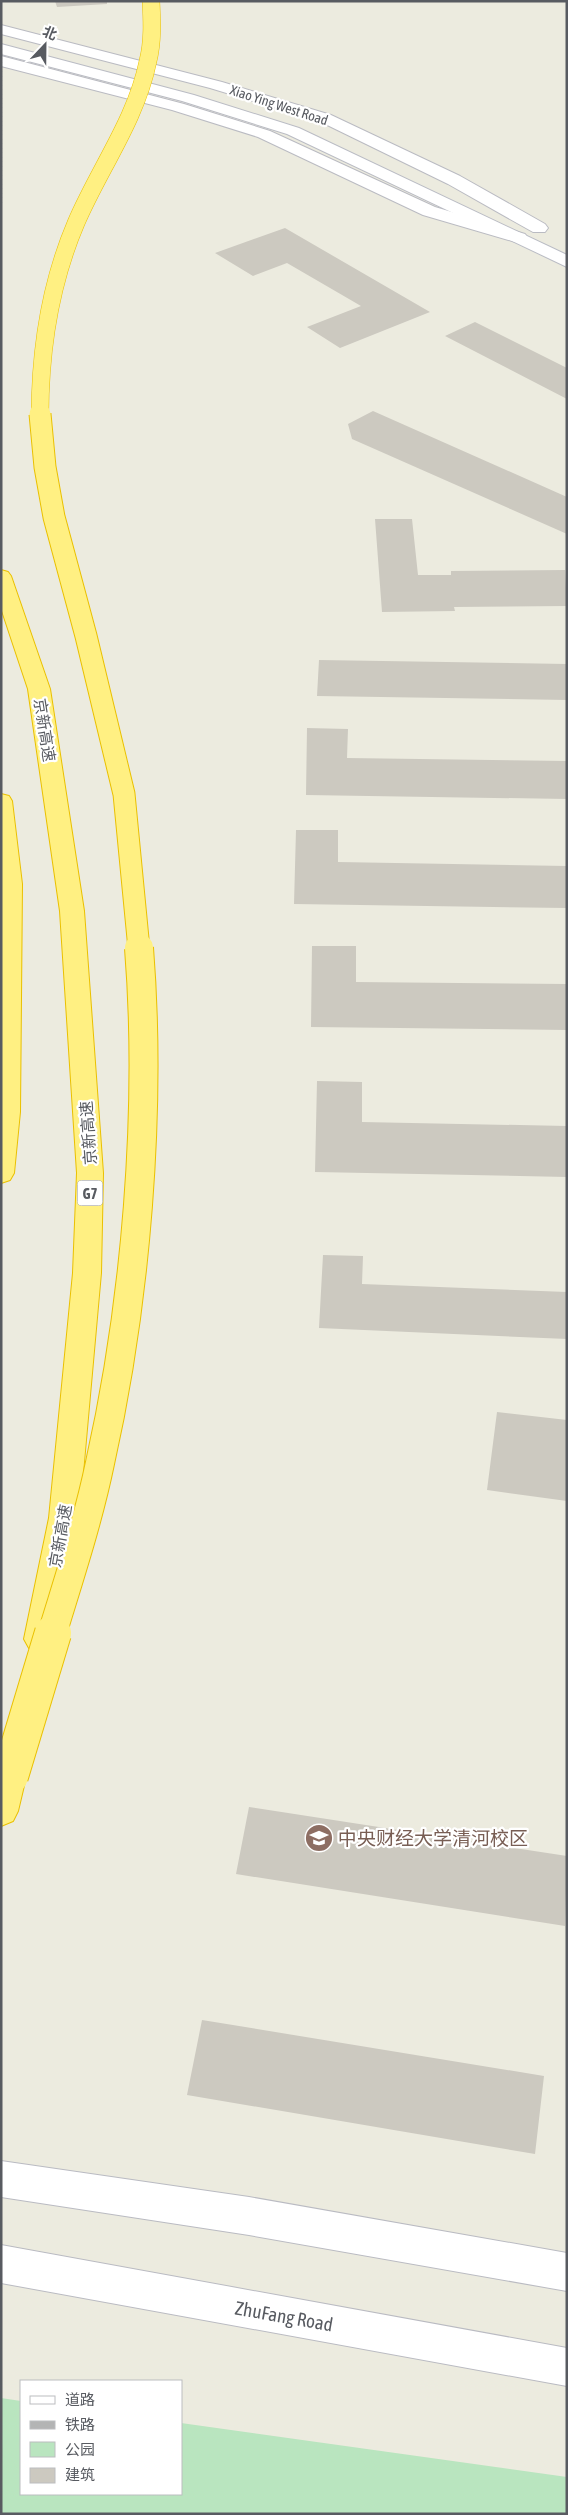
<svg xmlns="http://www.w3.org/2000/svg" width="568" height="2515" font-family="'Asap Condensed','Noto Sans SC',sans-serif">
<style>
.green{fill:#b9e5bf}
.building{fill:#ccc9c0}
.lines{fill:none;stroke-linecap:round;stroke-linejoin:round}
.tertiary-casing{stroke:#babbc2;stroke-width:2}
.secondary-casing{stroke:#babcc4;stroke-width:2}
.motorway-casing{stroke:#eac000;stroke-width:2}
.tertiary{fill:#fff;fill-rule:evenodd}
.secondary{fill:#fff;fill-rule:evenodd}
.motorway{fill:#fff082;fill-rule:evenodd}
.rail{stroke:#b3b4b4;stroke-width:2.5;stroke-dasharray:0.5 4;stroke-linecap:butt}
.motorway-bridge-far3-casing{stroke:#eac000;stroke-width:18;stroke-linecap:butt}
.motorway-bridge-far2-casing{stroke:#eac000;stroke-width:23;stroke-linecap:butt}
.motorway-bridge-far1-casing{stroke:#eac000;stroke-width:30;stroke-linecap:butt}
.motorway-bridge-casing{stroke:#eac000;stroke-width:38;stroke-linecap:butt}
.motorway-bridge-far3{stroke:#fff082;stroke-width:17}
.motorway-bridge-far2{stroke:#fff082;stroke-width:21}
.motorway-bridge-far1{stroke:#fff082;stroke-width:28}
.motorway-bridge{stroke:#fff082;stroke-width:36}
.labels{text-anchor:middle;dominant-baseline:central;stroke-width:4.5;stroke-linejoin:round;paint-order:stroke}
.far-street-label{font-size:14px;fill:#585b61;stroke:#fff}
.shield{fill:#fff;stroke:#8a8c90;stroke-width:1}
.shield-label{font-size:15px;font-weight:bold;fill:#585b61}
.street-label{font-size:16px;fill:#585b61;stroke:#fff}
.near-education-label{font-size:19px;fill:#785e54;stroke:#fff;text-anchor:start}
.near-street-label{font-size:19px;fill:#585b61;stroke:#fff}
</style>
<rect width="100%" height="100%" fill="#ecebdf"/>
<path class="green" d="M1,2398l20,3v93h160v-71l386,54v37h-566z"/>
<path class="building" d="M55,1h52v3l-50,3z
M285,228l145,84 -90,36 -33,-21 54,-21 -74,-43 -34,13 -38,-23z
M475,322l92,46v31l-122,-63z
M373,411l194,86v37l-215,-95 -4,-15z
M375,519h37l6,56h33v-4l114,-1 2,36 -113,1 1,4 -73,1z
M319,660l248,4v36l-250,-4z
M307,728l41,1 -1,29 220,3v38l-261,-4z
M296,830h42v32l229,4v42l-273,-4z
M312,946h44v36l211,2v46l-256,-3z
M317,1081l45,1v40l205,4v51l-252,-5z
M323,1255l40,1 -1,28 205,8v47l-248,-11z
M497,1412l70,8v81l-80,-11z
M249,1807l318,49 -2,70 -329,-52z
M202,2020l342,56 -9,78 -348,-59z"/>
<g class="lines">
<defs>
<path id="tertiary" d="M1,25l221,57 109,33 129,61 85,48 3,4 -3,4h-12l-85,-48 -129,-63 -109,-33 -209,-54z
M1,56l183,48 86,27 165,76 90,27 3,4 -3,4 -6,1 -96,-28 -165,-78 -86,-27 -171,-44z
M1,2161l248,36 318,56v38l-318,-56 -248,-38z
M1,2245l566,103v38l-566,-103z"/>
<path id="secondary" d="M1,44l193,51 105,33 268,127v12l-280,-133 -105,-33 -181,-47z"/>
<path id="motorway" d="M1,570l7,2 3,4 39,113 34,222 19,262 -2,100 -22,245 -23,121 -5,9 -11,4 -11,-4 -5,-9 25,-121 24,-245 4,-100 -17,-262 -32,-222 -27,-81z
M1,794l8,2 3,5 10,83 -2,228 -6,61 -4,7 -9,3z
M15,1742l12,4 4,10 -13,55 -5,10 -12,5v-75l2,-5z"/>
</defs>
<use href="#tertiary" class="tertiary-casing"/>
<use href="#secondary" class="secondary-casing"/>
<use href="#motorway" class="motorway-casing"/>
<use href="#tertiary" class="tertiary"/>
<use href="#secondary" class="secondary"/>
<use href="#motorway" class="motorway"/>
<path class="rail" d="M1,49v157"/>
<defs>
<path id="motorway-bridge-far3" d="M40,416c0,-66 10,-132 36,-193 23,-54 60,-103 72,-162 5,-20 4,-40 3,-60"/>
<path id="motorway-bridge-far2" d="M40,414l5,53 9,50 32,119 38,158 15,155"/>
<path id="motorway-bridge-far1" d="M52,1634c17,-56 36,-113 48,-171 36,-160 52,-352 39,-515"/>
<path id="motorway-bridge" d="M10,1776l43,-143"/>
</defs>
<use href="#motorway-bridge-far3" class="motorway-bridge-far3-casing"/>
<use href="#motorway-bridge-far2" class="motorway-bridge-far2-casing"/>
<use href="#motorway-bridge-far1" class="motorway-bridge-far1-casing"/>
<use href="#motorway-bridge" class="motorway-bridge-casing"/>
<use href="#motorway-bridge-far3" class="motorway-bridge-far3"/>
<use href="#motorway-bridge-far2" class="motorway-bridge-far2"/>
<use href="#motorway-bridge-far1" class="motorway-bridge-far1"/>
<use href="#motorway-bridge" class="motorway-bridge"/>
</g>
<defs>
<symbol id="university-disc" viewBox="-11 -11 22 22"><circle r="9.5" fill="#8d6e63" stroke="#fff"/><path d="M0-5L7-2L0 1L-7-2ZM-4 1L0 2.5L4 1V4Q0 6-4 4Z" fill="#fff"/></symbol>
</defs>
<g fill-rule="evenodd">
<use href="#university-disc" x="303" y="1822" width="32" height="32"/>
</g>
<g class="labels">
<g class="far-street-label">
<text transform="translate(279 105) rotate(18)">Xiao Ying West Road</text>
</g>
<rect class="shield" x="77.5" y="1180.5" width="25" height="25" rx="4"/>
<g class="shield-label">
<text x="90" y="1193">G7</text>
</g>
<g class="street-label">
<text transform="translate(45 730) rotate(81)">京新高速</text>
<text transform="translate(88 1133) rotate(-94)">京新高速</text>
<text transform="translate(60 1536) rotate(-80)">京新高速</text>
</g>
<g class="near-education-label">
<text x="338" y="1838">中央财经大学清河校区</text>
</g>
<g class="near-street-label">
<text transform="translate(284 2316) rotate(10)">ZhuFang Road</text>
</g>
</g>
<rect width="568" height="2515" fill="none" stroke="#585b61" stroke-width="5"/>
<rect x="20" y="2380" width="162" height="115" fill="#ffffff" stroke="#bcbdc0"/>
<rect x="30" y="2396" width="25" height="8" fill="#ffffff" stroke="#bcbdc0"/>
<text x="65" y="2405" font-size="15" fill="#585b61">道路</text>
<rect x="30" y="2421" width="25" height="8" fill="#b3b4b4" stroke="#bcbdc0"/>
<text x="65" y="2430" font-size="15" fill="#585b61">铁路</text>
<rect x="30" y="2442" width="25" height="15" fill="#b9e5bf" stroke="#bcbdc0"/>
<text x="65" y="2455" font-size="15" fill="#585b61">公园</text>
<rect x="30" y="2468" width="25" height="15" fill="#ccc9c0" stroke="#bcbdc0"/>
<text x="65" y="2480" font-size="15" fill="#585b61">建筑</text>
<g transform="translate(45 45) rotate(22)" stroke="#ffffff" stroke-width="4" paint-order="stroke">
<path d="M0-4L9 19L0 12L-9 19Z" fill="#585b61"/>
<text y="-8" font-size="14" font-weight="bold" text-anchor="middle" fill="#585b61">北</text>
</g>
</svg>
